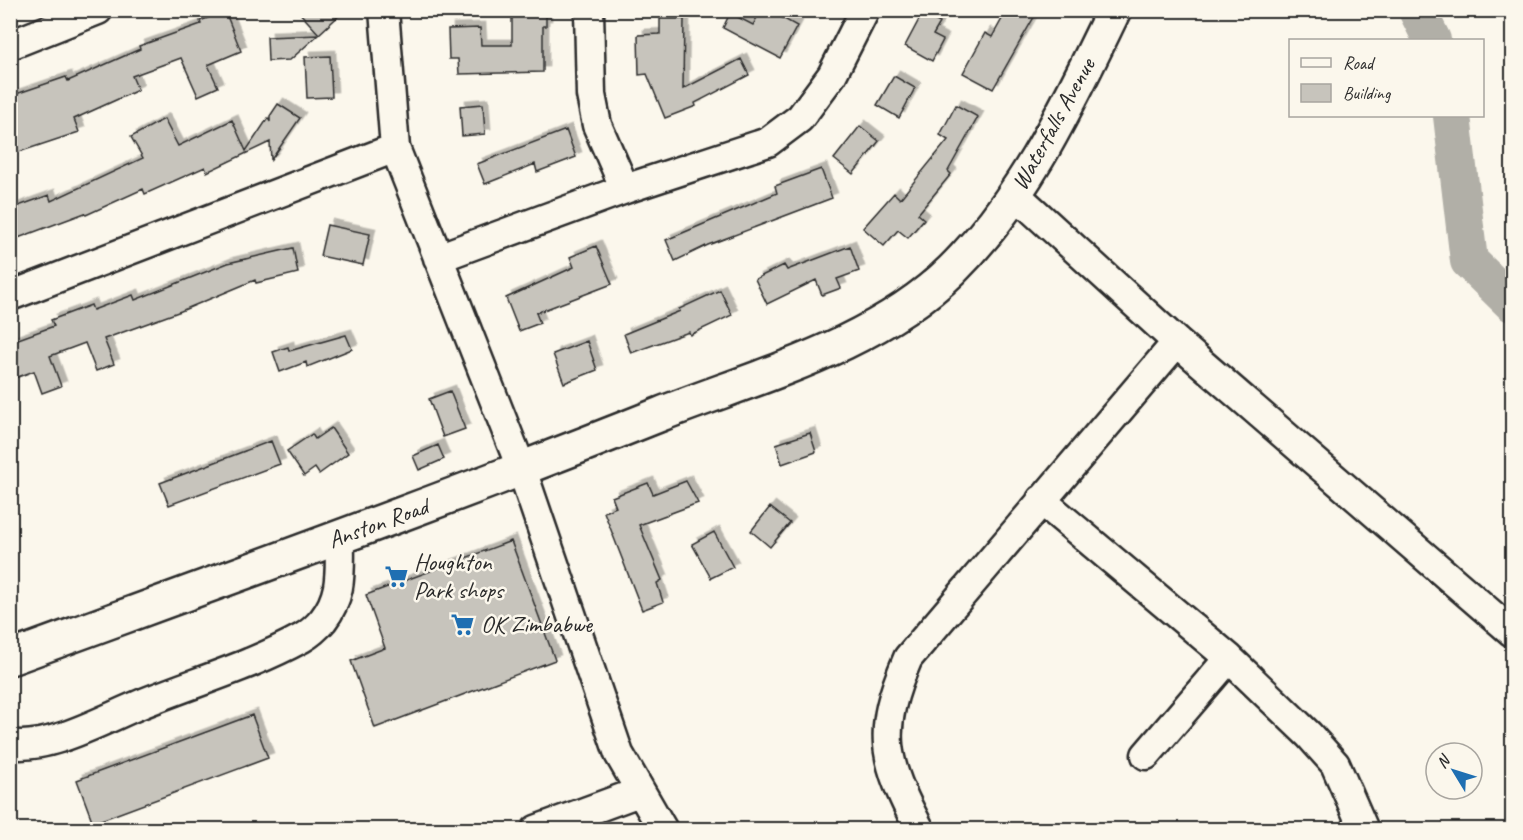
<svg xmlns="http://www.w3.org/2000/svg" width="1523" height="840" font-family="Caveat,sans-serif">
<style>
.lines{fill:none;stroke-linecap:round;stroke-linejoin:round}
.river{stroke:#b1afa7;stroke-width:38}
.building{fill:#c7c4bc;stroke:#2b2b2b;stroke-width:1.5;filter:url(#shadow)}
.minor-casing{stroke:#2b2b2b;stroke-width:33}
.major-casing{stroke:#2b2b2b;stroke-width:38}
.minor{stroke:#fbf7ec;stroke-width:28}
.major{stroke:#fbf7ec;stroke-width:33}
.labels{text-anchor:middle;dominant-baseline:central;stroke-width:5;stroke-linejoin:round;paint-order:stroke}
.street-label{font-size:24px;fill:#2b2b2b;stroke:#fbf7ec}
.poi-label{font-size:24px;fill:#2b2b2b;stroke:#fbf7ec;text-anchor:start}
</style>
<defs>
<filter id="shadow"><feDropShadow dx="5.5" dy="-5.5" stdDeviation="0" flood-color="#0004"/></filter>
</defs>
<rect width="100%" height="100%" fill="#fbf7ec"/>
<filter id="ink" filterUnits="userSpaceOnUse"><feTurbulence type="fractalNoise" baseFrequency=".0167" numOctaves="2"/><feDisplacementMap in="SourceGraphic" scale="12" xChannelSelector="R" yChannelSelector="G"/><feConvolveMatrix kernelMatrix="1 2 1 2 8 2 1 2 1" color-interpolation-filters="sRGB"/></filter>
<g filter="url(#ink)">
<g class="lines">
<path class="river" d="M1417,10l15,30
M1452,116l17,145 43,42"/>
</g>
<path class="building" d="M297,10h48l-26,24z
M512,10h34v16h-3v46l-84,2 -1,-15h-9l-1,-30 32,-1 1,17h31z
M761,10h7l29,16 -17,32 -57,-30 7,-15 23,12z
M1007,10h31l-45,79 -30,-16 22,-40 7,4z
M225,11l16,40 -33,14 10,22 -20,9 -17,-38 -49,18 6,14 -64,29 5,13 -69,23v-59l56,-19 2,4 72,-32 -1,-3 62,-22 -1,-3z
M922,14l18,9 -7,12 10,5 -11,21 -27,-15z
M660,19h24l-1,70 58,-30 8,16 -54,28 1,3 -31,12 -18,-44 -8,1 -1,-40 22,-1z
M318,35l-28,25 -22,1 -1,-24z
M330,56l2,41 -25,1 -2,-41z
M894,76l21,12 -16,30 -22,-13z
M278,104l22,14 -29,42 -1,-18 -63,30 -2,-5 -60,27 -2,-5 -57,26 -1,-2 -67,25 -8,-29 39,-14 2,6 92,-43 -12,-21 33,-18 14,27 54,-26 14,31 22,-33 2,4v-6z
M483,104l2,30 -23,2 -2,-30z
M956,105l22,12 -30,54 3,3 -33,40 6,5 -16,19 -10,-8 -14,16 -21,-18 31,-35 6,6 48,-59 -8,-5z
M860,126l19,15 -26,33 -19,-15z
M566,130l10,27 -39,15 -2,-8 -50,20 -8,-20z
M821,169l11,29 -124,47 -33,16 -9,-21 111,-47 -2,-7z
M327,225l43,9 -7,31 -43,-9z
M596,246l16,38 -76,29 4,10 -21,8 -13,-33 68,-31 -4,-10z
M850,246l9,25 -22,8 4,9 -19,7 -6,-15 -49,24 -12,-25 29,-14 3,5z
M293,248l5,25 -42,10 -1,-3 -74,31 -77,28 10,25 -18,7 -11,-28 -35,13 11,30 -19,7 -8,-22 -24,9v-38l44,-16 -3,-6 40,-15 2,5 40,-15 2,5 93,-37z
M720,290l12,25 -42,20 -1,-3 -58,21 -7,-19 56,-23 -1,-2z
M346,335l6,14 -45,18 -1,-5 -26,10 -7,-20 15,-5 1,4z
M587,341l10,29 -33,13 -11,-29z
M450,391l15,38 -22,8 -14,-38z
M331,428l17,25 -29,21 -4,-6 -11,8 -17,-25 25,-17 3,5z
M810,433l6,19 -34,12 -6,-20z
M271,441l9,23 -111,41 -9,-22z
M438,445l6,14 -25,11 -6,-14z
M686,481l12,22 -59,22 23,55 -5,3 6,19 -21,8 -38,-98 12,-5 -4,-10 36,-14 5,11z
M770,507l20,16 -20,24 -19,-16z
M714,532l19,35 -22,11 -19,-34z
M511,541l44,119 -180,68 -24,-67 34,-13 -19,-53z
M252,715l16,43 -175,65 -16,-43z"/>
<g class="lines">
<defs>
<path id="minor" d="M384,10l11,138 127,322 97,284 44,76
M589,10l2,85 6,30 28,64
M10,45l88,-35
M1015,194l162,148 335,290
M438,258l187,-69 143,-47 32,-24 32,-43 33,-65
M10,296l385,-148
M1041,500l188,158 80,77 26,29 29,66
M10,744c38,7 96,-26 131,-40 54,-22 110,-38 161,-66 7,-4 16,-12 21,-18 21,-27 16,-51 17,-83
M1146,755l83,-97
M536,830l103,-38
M920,830c-37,-70 -44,-98 -12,-172l269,-316"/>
<path id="major" d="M10,658c218,-80 436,-158 651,-244 97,-38 215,-69 291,-144 74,-73 117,-168 162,-260"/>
</defs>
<use href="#minor" class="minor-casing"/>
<use href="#major" class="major-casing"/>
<use href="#minor" class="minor"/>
<use href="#major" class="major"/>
</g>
</g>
<defs>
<symbol id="supermarket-bare" viewBox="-9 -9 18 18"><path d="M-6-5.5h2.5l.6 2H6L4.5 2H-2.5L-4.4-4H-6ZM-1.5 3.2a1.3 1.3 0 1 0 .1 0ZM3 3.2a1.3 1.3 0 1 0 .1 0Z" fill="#1f6fb2" stroke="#fbf7ec" stroke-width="2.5" paint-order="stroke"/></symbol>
</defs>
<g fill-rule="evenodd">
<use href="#supermarket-bare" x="380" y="560" width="33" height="33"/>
<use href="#supermarket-bare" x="446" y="608" width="33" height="33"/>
</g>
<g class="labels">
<g class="street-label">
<text transform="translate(1053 124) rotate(-61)">Waterfalls Avenue</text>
<text transform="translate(378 523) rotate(-20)">Anston Road</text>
</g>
<g class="poi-label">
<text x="414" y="562">Houghton<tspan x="414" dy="28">Park shops</tspan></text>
<text x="481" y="624">OK Zimbabwe</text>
</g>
</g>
<rect width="1523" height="840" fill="none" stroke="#fbf7ec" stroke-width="36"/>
<rect x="18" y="18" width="1487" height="804" fill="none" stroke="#2b2b2b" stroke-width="2" filter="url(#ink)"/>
<rect x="1289" y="39" width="195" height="78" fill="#fbf7ec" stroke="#a8a59f" stroke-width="1.5"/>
<rect x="1301" y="58" width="30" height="9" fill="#fbf7ec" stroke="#a8a59f" stroke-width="1.5"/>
<text x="1343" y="69" font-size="18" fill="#2b2b2b">Road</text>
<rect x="1301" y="84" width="30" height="18" fill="#c7c4bc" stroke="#a8a59f" stroke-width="1.5"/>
<text x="1343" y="99" font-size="18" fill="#2b2b2b">Building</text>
<g transform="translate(1454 771) rotate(308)"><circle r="28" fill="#fbf7ec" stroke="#a8a59f" stroke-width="1.5"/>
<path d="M0-4.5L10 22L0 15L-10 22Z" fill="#1f6fb2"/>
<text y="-9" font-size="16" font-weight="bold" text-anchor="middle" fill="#2b2b2b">N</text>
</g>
</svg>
